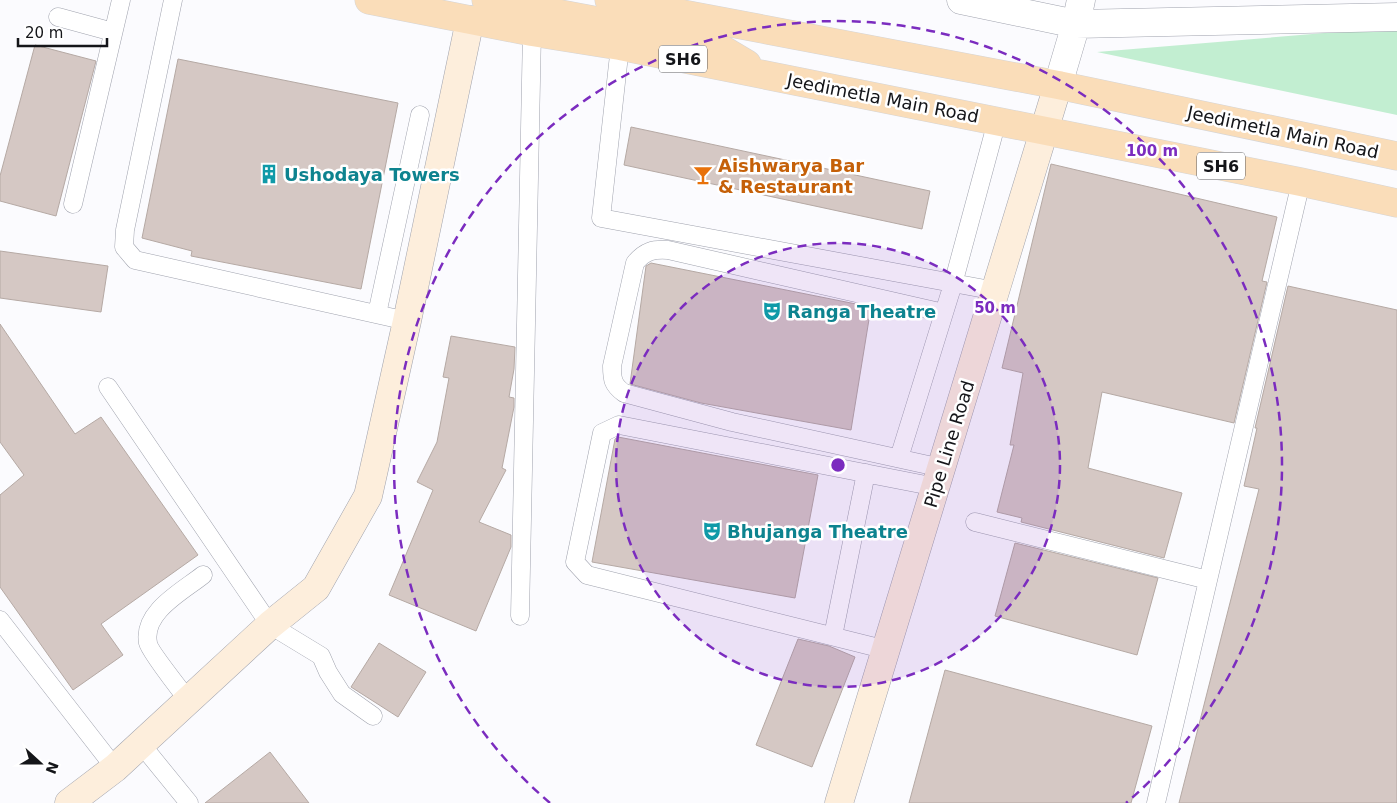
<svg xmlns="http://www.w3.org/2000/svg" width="1397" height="803" font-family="'DejaVu Sans',sans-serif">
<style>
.green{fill:#c2eed1}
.building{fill:#d5c8c4;stroke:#b5a9a4}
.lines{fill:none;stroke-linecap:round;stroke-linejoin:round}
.lane-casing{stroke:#a0a3ae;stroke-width:19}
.street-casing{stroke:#a0a3ae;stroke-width:29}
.secondary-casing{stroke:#a0a3ae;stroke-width:29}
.primary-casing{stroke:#d5d5d6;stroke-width:29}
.lane{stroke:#fff;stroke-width:18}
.street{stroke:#fff;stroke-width:28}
.secondary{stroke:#fdeedc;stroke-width:28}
.primary{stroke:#faddb9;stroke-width:28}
.ring{fill:none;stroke:#7b2cbf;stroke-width:2.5;stroke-dasharray:9 6}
.labels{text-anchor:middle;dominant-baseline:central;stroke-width:5;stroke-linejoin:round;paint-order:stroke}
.shield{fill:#fff;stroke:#5a5b5e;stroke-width:1}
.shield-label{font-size:16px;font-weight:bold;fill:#141519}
.street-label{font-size:18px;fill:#141519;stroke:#fff}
.food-label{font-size:18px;font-weight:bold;fill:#c56008;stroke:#fff;text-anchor:start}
.culture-label{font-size:18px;font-weight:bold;fill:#0d838f;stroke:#fff;text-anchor:start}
.centre{fill:#7b2cbf;stroke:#fff;stroke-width:2.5}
.ring-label{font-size:15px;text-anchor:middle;font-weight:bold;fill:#7b2cbf;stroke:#fff;stroke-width:5;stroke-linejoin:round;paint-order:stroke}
</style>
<rect width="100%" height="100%" fill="#fbfbfe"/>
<path class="green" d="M1397,27v88l-300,-63z"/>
<path class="building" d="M35,45l61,16 -40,155 -56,-15v-25z
M178,59l220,44 -37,186 -170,-33 1,-5 -50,-13z
M631,127l299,64 -8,38 -298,-64z
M1051,164l226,53 -15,64 5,1 -33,141 -132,-31 -14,76 94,25 -18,65 -143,-36 1,-4 -25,-6 17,-67h-4l13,-72 -21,-5z
M0,251l108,15 -7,46 -101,-14z
M651,263l220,44 -20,123 -150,-27 -71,-19 16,-118z
M1288,286l109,24v493h-218l80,-314 -15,-3 13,-58h-2z
M0,324l75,110 26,-17 97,138 -97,69 22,31 -50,35 -73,-103v-92l24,-20 -24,-33z
M451,336l64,11 -1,22 -5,28 5,1v9l-12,61 4,2 -27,52 32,13v12l-35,84 -87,-36 44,-105 -16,-8 20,-40 12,-64 -6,-1z
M618,437l200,38 -23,123 -203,-36 23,-123z
M1015,543l143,35 -21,77 -142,-39z
M798,639l31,7 26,11 -43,110 -56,-22z
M379,643l47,29 -28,45 -47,-30z
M945,670l207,56 -21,77h-222z
M270,752l39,51h-104z"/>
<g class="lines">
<defs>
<path id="lane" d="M173,0l-48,230 -1,17 11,13 272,61
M58,17l55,15
M620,46l-19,172 395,73
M73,204l48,-204
M377,314l43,-199
M108,387l162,238 51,31 7,16 14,22 31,22
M899,458l54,-174 44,-163
M942,468l-210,-46 -108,-29c-11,-8 -12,-13 -12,-27l23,-103c10,-12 18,-14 33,-13l276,63
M975,522l233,58
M520,616l12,-584
M0,620l115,148
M833,636l33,-163
M887,650l-300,-75 -12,-13 27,-129 17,-8 317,62
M188,700c-7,-9 -39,-50 -40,-57 -6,-31 35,-52 55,-68
M141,744l48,59
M1156,803l145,-621"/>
<path id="street" d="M961,0l115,24 321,-7
M1058,85l18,-61 5,-24"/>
<path id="secondary" d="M69,803l46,-35 155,-143 46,-37 52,-92 39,-175 63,-301
M839,803l219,-718"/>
<path id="primary" d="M369,0l163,32 88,14 681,136 96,21
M486,0l224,42 37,22
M609,0l449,85 339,71"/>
</defs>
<use href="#lane" class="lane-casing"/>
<use href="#street" class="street-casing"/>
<use href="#secondary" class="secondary-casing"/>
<use href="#primary" class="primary-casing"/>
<use href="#lane" class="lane"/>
<use href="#street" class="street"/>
<use href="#secondary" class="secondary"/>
<use href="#primary" class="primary"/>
</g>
<circle cx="838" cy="465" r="222" fill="#7b2cbf" fill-opacity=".12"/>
<g class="ring">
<circle cx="838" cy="465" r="222"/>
<path d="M550 803A444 444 0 1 1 1126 803"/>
</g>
<defs>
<symbol id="building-bare" viewBox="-9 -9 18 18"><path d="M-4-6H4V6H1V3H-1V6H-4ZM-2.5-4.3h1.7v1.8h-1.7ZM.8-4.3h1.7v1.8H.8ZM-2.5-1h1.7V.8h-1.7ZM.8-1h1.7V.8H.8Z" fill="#0f9aa8" stroke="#fff" stroke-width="2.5" paint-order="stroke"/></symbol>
<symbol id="bar-bare" viewBox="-9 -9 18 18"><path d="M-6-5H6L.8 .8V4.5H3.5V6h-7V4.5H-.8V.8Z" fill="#e8710a" stroke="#fff" stroke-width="2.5" paint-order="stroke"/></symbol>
<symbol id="theatre-bare" viewBox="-9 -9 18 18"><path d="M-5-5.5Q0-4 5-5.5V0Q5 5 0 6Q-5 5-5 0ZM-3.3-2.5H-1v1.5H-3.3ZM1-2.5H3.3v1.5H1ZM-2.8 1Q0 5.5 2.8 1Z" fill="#0f9aa8" stroke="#fff" stroke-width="2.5" paint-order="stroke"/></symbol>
</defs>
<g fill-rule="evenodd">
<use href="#building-bare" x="255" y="160" width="28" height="28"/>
<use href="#bar-bare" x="689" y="161" width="28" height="28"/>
<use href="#theatre-bare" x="758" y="297" width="28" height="28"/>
<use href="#theatre-bare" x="698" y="517" width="28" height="28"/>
</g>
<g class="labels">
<g class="shield">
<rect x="659" y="45.5" width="48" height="27" rx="4"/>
<rect x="1197" y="152.5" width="48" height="27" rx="4"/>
</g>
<g class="shield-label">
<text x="683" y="59">SH6</text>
<text x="1221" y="166">SH6</text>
</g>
<g class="street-label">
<text transform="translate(883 98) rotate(11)">Jeedimetla Main Road</text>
<text transform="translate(1283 132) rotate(12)">Jeedimetla Main Road</text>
<text transform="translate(949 444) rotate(-73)">Pipe Line Road</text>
</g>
<g class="food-label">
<text x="718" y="165">Aishwarya Bar<tspan x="718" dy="21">&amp; Restaurant</tspan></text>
</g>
<g class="culture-label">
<text x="284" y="174">Ushodaya Towers</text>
<text x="787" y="311">Ranga Theatre</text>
<text x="727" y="531">Bhujanga Theatre</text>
</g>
</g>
<circle cx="838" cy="465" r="8" class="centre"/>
<g class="ring-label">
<text x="1152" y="156">100 m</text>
<text x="995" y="313">50 m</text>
</g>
<g transform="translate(40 763) rotate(111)" stroke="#ffffff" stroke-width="4" paint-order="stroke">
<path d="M0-4L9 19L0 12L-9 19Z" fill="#141519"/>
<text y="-8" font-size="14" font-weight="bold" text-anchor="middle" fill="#141519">N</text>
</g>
<path d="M18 38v8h89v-8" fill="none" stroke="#141519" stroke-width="2.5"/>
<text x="25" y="38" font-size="15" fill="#141519" stroke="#ffffff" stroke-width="4" paint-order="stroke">20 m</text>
</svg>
